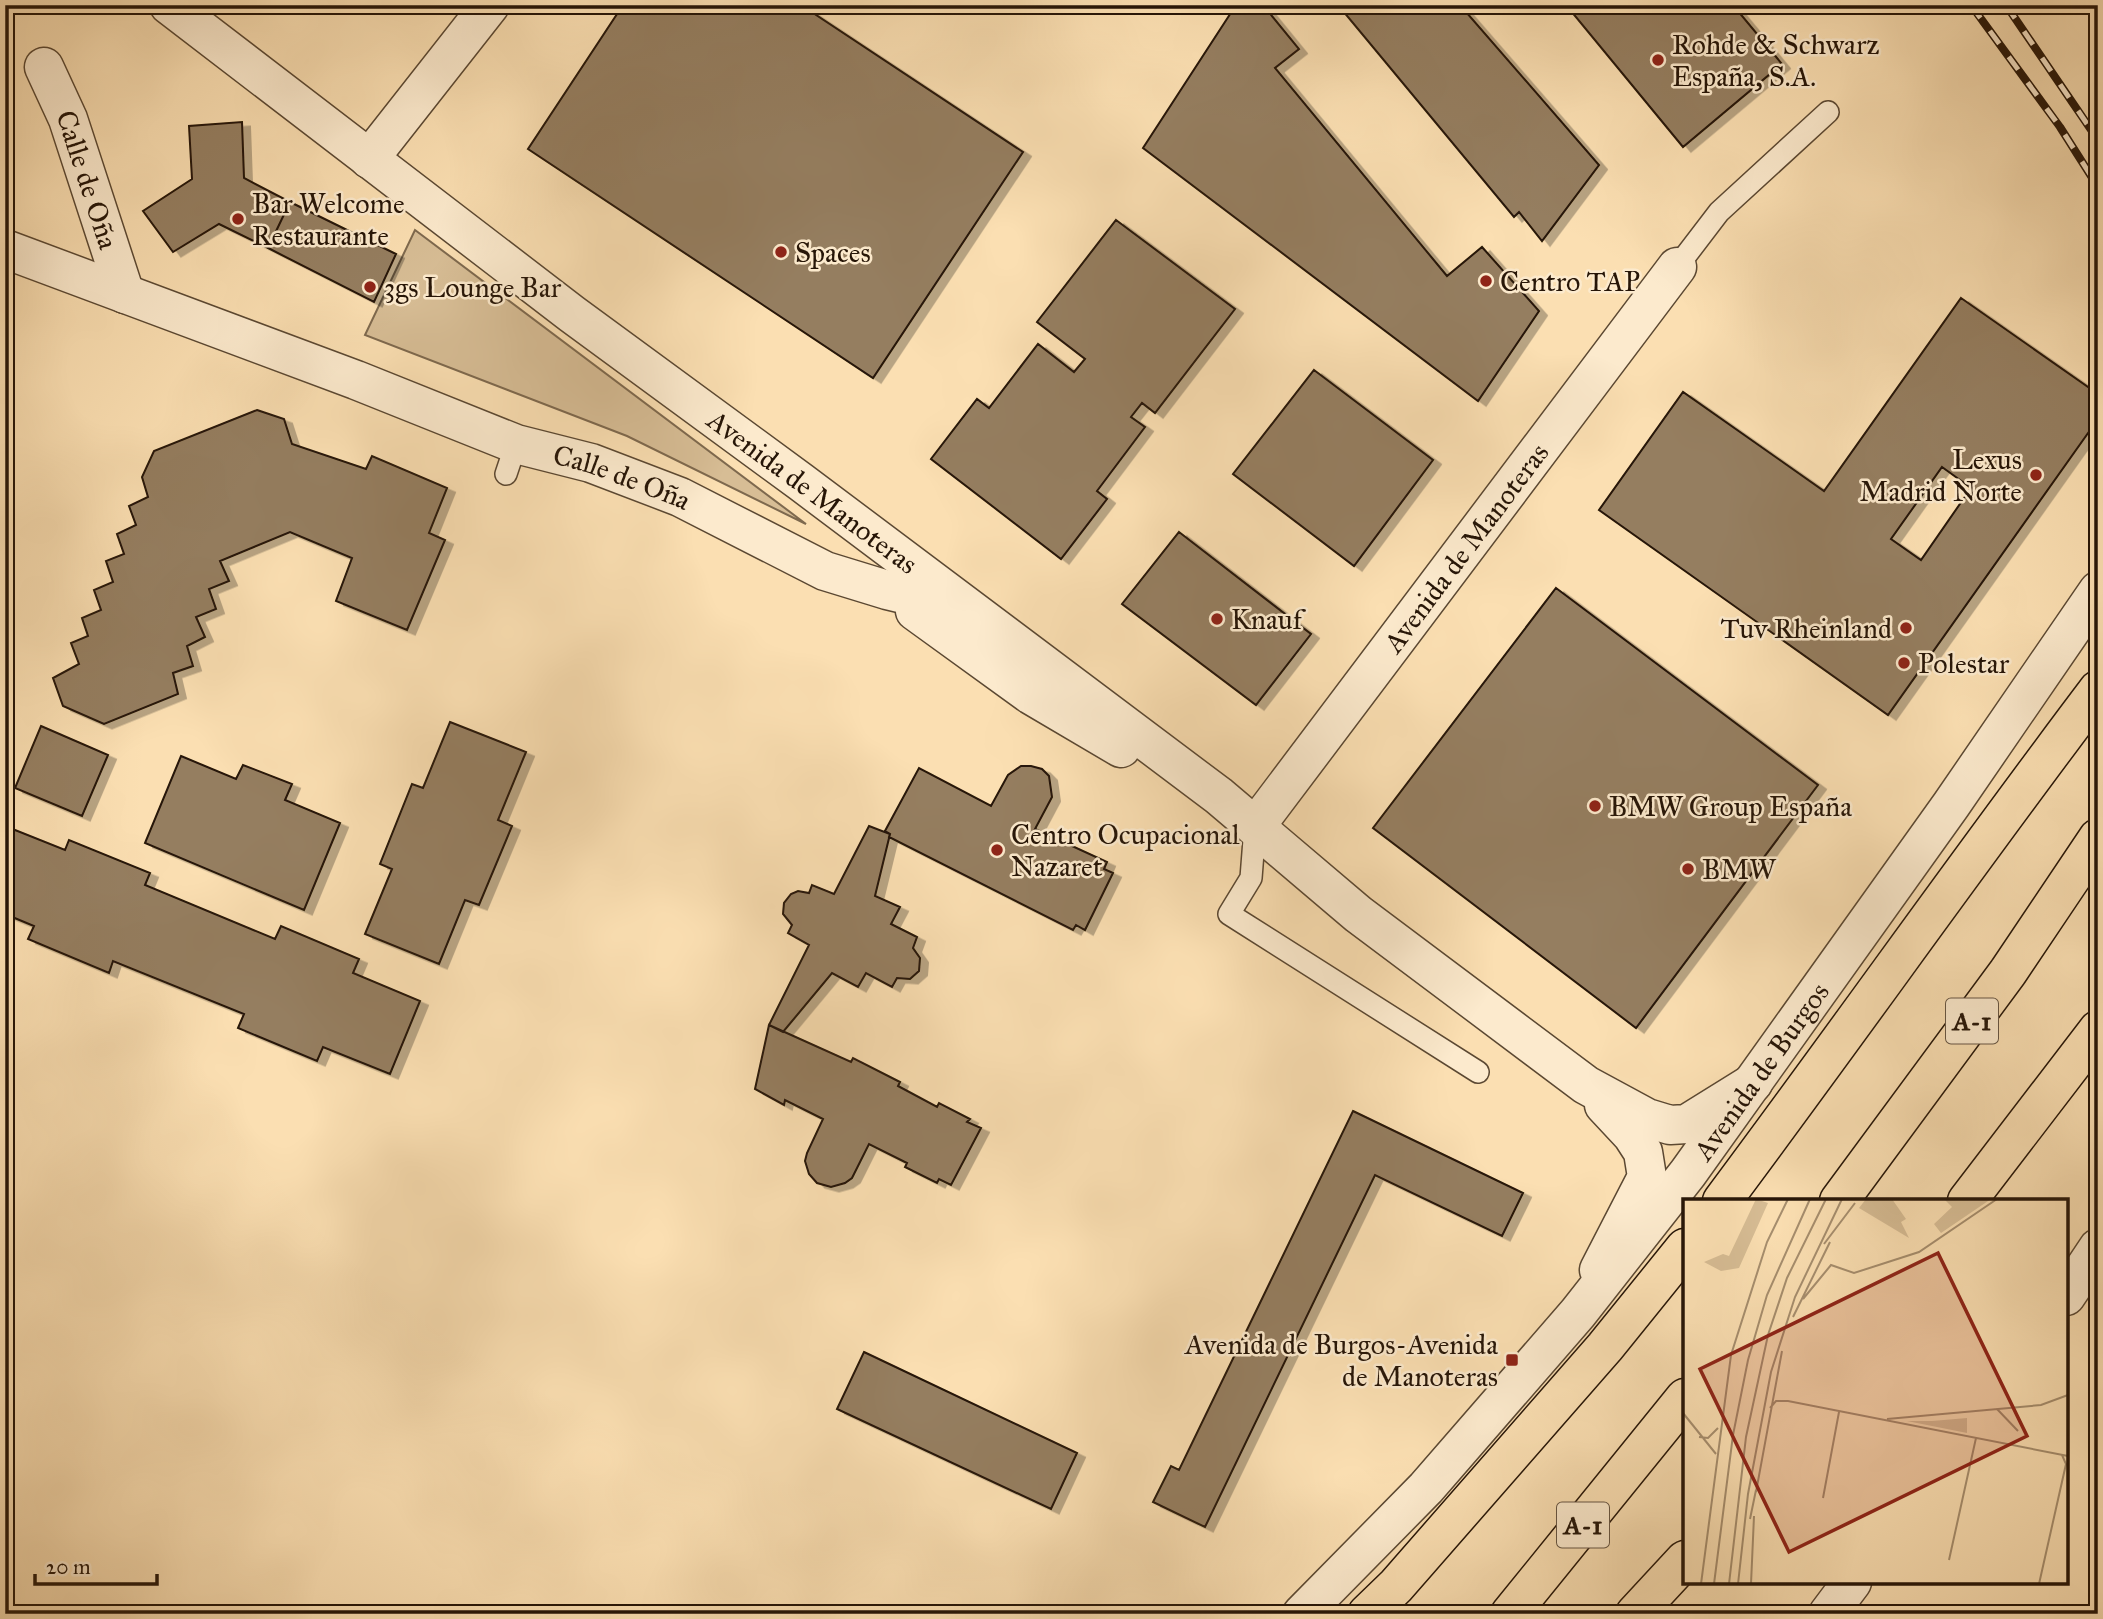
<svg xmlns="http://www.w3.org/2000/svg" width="2103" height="1619" font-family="'IM FELL Great Primer',serif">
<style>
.green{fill:#d7bd95;stroke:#7e694e;stroke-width:2}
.building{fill:#957e60;stroke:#261507;stroke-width:2;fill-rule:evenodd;filter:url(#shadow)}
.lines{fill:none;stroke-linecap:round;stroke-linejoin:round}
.service-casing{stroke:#5b4832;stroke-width:24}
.minor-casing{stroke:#5b4832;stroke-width:41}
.tertiary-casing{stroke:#5b4832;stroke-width:41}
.motorway-casing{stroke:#261507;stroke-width:41}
.service{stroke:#fceacd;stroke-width:21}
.minor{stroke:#fceacd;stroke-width:38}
.tertiary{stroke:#fceacd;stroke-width:38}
.motorway{stroke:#fbdfb2;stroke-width:38}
.rail-casing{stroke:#261507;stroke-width:8}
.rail{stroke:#fceacd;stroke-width:5;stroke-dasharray:16;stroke-linecap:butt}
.poi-dot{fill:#8f2418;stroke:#fceacd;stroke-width:2.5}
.labels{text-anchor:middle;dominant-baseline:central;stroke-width:5;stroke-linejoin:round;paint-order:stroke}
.shield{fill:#fceacd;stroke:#665542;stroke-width:2}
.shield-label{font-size:26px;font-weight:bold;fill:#261507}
.poi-label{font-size:28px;fill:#261507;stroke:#fceacd;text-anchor:start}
.street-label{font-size:28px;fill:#261507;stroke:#fceacd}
.inset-road{fill:none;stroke:#a68e6e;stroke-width:2}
.view{fill:#8f2418;fill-opacity:0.15;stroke:#8f2418;stroke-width:3.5}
.inset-edge{fill:none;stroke:#261507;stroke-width:3.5}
</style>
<defs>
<filter id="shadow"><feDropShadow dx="8" dy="4.5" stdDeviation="0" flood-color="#0004"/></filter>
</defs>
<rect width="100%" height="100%" fill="#fbdfb2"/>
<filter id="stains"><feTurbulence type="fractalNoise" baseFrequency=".00286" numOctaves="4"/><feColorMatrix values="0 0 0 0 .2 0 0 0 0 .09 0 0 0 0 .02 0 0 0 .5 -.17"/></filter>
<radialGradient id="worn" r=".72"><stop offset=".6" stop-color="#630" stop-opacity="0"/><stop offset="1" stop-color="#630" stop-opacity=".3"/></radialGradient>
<path class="green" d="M415,230l391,294 -179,-88 -262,-101z"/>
<path class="building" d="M623,5h178l222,147 -150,226 -345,-229z
M1236,5h27l36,44 -24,19 172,208 35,-29 57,64 -61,90 -335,-253z
M1338,5h122l139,160 -57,76 -23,-29 -5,5z
M1566,5h167l49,59 -99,83z
M242,122l2,56 46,24 -22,46 -49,-24 -46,28 -30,-41 49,-32 -3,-53z
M290,202l106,52 -22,48 -106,-54z
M1116,220l119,89 -80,104 -13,-10 -11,14 14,10 -48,64 10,8 -46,60 -130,-100 46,-60 12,9 49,-64 36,28 11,-13 -48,-37z
M1961,298l137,96v25l-210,296 -289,-205 84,-118 141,99zM1942,467l29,21 -50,72 -30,-21z
M1314,370l119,90 -79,106 -121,-92z
M257,410l27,9 8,25 74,25 6,-13 75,32 -18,45 16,7 -38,90 -71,-29 16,-43 -62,-26 -70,29 9,20 -20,8 7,20 -20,8 9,20 -18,9 6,20 -20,7 5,21 -74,30 -41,-18 -10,-28 26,-14 -8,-21 17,-7 -6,-18 19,-8 -7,-20 19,-8 -7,-21 18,-7 -7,-20 19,-9 -7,-19 19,-9 -6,-20 12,-26z
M1179,532l132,102 -55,71 -134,-101z
M1556,588l262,197 -182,243 -263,-200z
M450,722l76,30 -28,68 14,6 -33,79 -14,-5 -26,64 -74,-30 27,-65 -12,-5 32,-80 11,4z
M41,726l67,29 -26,61 -67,-28z
M181,756l55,23 7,-14 49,19 -7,16 55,23 -36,87 -159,-67z
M1021,766h10l11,3 7,7 3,21 -17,32 72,33 -3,7 9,4 -28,57 -9,-5 -3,5 -184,-93 1,-3 -5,-3 34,-63 72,38 17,-31z
M5,826l60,24 4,-10 81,33 -5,12 130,54 6,-13 78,33 -6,14 67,28 -30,73 -67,-27 -6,14 -79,-33 6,-14 -131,-53 -4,12 -81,-34 6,-13 -29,-12z
M869,826l21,8 -15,62 25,11 -9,17 26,13 -4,11 7,10 -1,13 -9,8 -13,-1 -5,9 -26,-14 -8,14 -26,-14 -49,59 -14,-7 40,-80 -21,-12 4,-8 -9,-11 1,-11 7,-9 7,-3 11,2 3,-8 22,9z
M769,1025l82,37 2,-4 47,24 -2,4 39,21 2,-4 31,16 -3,3 14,6 -30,57 -12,-6 -2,4 -32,-16 2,-4 -38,-19 -17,34 -7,5 -14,4 -14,-4 -8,-9 -4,-13 2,-8 16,-34 -38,-19 -1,5 -29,-16z
M1353,1111l170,82 -21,43 -127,-61 -170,352 -52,-25 18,-36 8,4z
M864,1352l213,101 -26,56 -214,-100z"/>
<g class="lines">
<defs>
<path id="service" d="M1677,267l42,-55 109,-100
M506,474l10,-30
M1255,827l-4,51 -22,36 249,158"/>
<g id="minor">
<path id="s1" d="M169,5l403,309 229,168 418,314 139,118 228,171 61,33 23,7 17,-1 66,-41"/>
<path id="s2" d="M44,67l24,52 57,175"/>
<path d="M369,159l121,-154"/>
<path id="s3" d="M5,249l351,131 160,64 75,19 89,34 145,74 62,19 25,6 16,1 27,18"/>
<path d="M915,611l116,84 90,53"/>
<path id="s4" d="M1255,827l422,-560"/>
<path d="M1599,1270l48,-93 -4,-25 -11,-17 -28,-30"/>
</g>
<g id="tertiary">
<path d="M2066,1296l32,-48"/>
<path id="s5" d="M1302,1614l124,-126 152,-175 110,-140 263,-368 147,-214"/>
<path d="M1828,1614l24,-32"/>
</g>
<path id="motorway" d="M1722,1201c127,-170 248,-342 376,-511
M1839,1201l169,-229 90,-134
M1967,1201l131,-171
M1367,1614l29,-28 209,-239 80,-99
M1510,1614l175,-216
M1635,1614l50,-54"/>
</defs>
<use href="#service" class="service-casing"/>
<use href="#minor" class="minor-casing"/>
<use href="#tertiary" class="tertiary-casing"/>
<use href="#motorway" class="motorway-casing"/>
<use href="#service" class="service"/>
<use href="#minor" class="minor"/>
<use href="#tertiary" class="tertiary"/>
<use href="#motorway" class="motorway"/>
<defs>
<path id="rail" d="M1971,5l89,122 38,60
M2006,5l92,135"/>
</defs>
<use href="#rail" class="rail-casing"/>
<use href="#rail" class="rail"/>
</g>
<g class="poi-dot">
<circle cx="1658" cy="60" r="7"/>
<circle cx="238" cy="219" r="7"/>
<circle cx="781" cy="252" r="7"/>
<circle cx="1486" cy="281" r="7"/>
<circle cx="370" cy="287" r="7"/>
<circle cx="2036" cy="475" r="7"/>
<circle cx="1217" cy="619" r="7"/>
<circle cx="1906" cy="628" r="7"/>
<circle cx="1904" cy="663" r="7"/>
<circle cx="1595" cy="806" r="7"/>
<circle cx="997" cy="850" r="7"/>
<circle cx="1688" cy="869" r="7"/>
<rect x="1505" y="1353" width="14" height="14" rx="3.5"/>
</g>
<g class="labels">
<g class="shield">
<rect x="1946" y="998.5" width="52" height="45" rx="5"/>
<rect x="1557" y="1502.5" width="52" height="45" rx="5"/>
</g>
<g class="shield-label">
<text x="1972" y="1021">A-1</text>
<text x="1583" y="1525">A-1</text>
</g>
<g class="poi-label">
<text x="1672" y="44">Rohde &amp; Schwarz<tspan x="1672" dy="32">España, S.A.</tspan></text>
<text x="252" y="203">Bar Welcome<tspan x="252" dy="32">Restaurante</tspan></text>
<text x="795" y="252">Spaces</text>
<text x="1500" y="281">Centro TAP</text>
<text x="384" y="287">3gs Lounge Bar</text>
<text x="2022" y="459" text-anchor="end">Lexus<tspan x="2022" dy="32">Madrid Norte</tspan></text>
<text x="1231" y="619">Knauf</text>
<text x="1892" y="628" text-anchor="end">Tuv Rheinland</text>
<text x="1918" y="663">Polestar</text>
<text x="1609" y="806">BMW Group España</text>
<text x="1011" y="834">Centro Ocupacional<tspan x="1011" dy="32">Nazaret</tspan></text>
<text x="1702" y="869">BMW</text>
<text x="1498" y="1344" text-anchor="end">Avenida de Burgos-Avenida<tspan x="1498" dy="32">de Manoteras</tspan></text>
</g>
<g class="street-label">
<text stroke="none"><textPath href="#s2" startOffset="121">Calle de Oña</textPath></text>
<text stroke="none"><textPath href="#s3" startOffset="658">Calle de Oña</textPath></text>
<text stroke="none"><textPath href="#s1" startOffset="807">Avenida de Manoteras</textPath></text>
<text stroke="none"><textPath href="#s4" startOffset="350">Avenida de Manoteras</textPath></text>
<text stroke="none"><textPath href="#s5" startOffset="712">Avenida de Burgos</textPath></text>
</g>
</g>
<g transform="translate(1683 1199)">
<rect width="385" height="385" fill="#fbdfb2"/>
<path d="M73,0l12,4 -29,65 -18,3 -17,-9 19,-8 6,2zM183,0h26l14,20 -5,3 8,16 -50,-30zM261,0h47l-50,34 -7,-9 18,-17zM284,219v15l-60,-12h25z" fill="#d7bd95"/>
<path class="inset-road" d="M141,45l31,-41M120,100l28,-34 23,8 65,-21 78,-53M110,118l37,-75M87,209l6,-7h12l280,55M314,210l21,22M0,214l33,41M204,220l154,-14 27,-10M16,238l9,1 10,-10M73,293l26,-141M140,299l16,-86M67,320l6,-29M266,361l27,-122M18,385l30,-229 36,-113 21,-43M31,385l19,-149 15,-75 19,-65 43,-96M46,385l17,-147 22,-102 19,-57 39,-79M55,385l10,-90 23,-122 24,-75 47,-98M68,385l3,-68M356,385l27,-120 -4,-9"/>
<path class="view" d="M255,54l89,183 -238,116 -89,-183z"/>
<rect width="385" height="385" class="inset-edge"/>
</g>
<rect width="2103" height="1619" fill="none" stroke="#fbdfb2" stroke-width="28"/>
<rect x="7" y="7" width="2089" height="1605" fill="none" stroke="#261507" stroke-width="3.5"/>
<rect x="14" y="14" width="2075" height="1591" fill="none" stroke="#261507" stroke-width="2"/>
<path d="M35 1574v10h122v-10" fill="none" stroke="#261507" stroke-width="3.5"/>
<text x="46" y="1574" font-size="21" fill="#261507" stroke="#fceacd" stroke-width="5" paint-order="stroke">20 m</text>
<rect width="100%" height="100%" filter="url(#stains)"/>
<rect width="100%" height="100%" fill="url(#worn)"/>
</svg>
